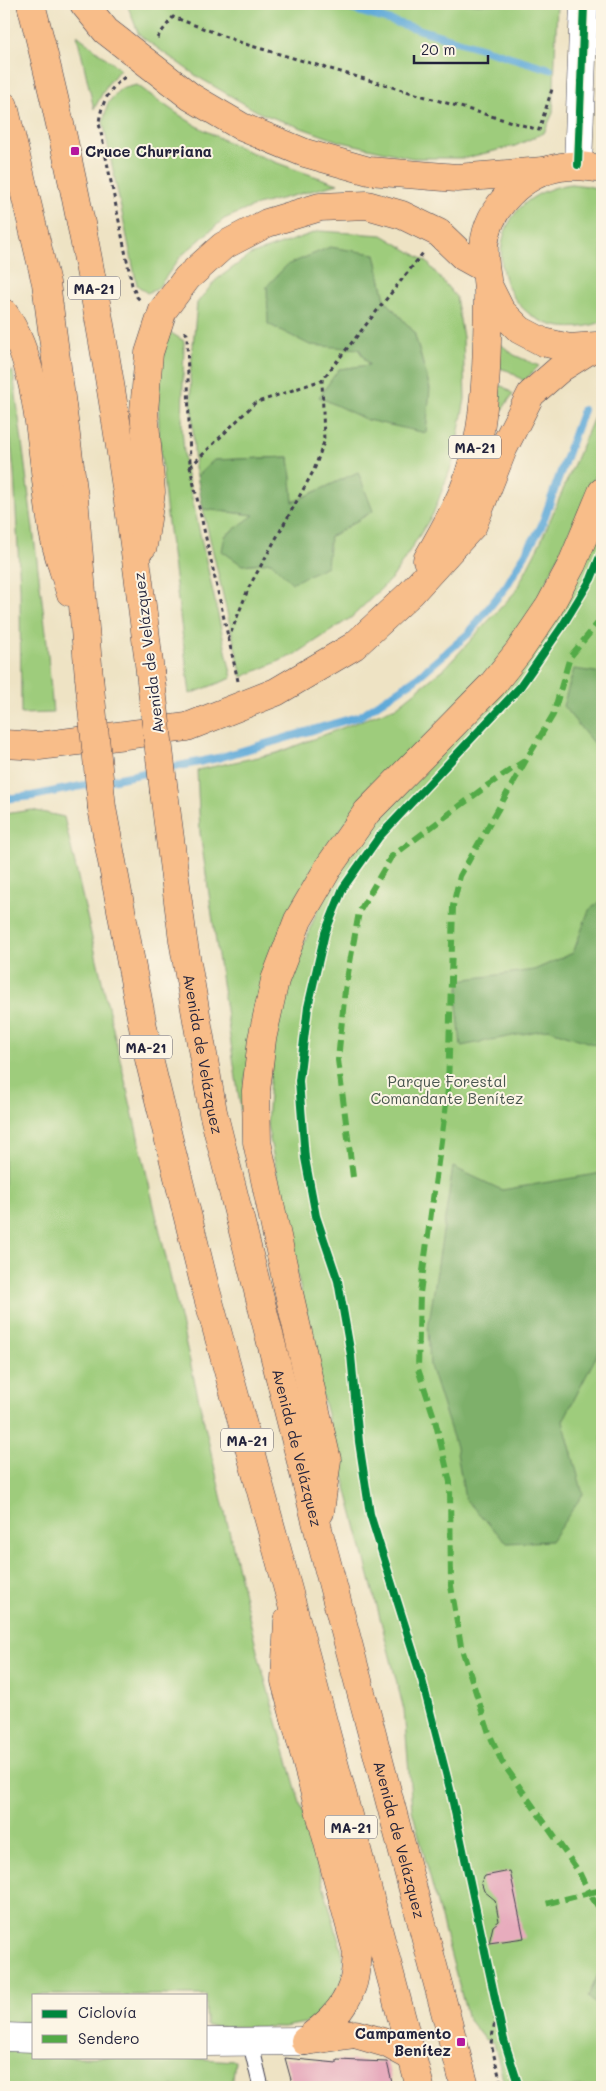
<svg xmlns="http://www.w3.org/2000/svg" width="606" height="2091" font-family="Mali,sans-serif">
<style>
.green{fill:#9ecc7b;stroke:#60775b;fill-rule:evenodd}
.forest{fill:#7eb06b;stroke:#506953}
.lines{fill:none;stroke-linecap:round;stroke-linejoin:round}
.stream{stroke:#61aad9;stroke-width:8}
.building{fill:#e7acbd}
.service-casing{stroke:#413f50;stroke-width:17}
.minor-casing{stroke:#413f50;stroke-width:29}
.primary-casing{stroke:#413f50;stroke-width:29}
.motorway-casing{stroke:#413f50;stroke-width:29}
.path{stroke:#413f50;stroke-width:3;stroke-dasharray:4 4;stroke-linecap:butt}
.service{stroke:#fff;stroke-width:15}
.minor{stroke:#fff;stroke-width:28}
.primary{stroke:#f8bd89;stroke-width:28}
.motorway{stroke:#f8bd89;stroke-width:28}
.motorway-bridge-casing{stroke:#413f50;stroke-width:29;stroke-linecap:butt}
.motorway-bridge{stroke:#f8bd89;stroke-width:28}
.quiet{stroke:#53aa46;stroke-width:6;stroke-dasharray:12 6;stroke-linecap:butt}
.cycleway-casing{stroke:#fcf5e5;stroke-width:11}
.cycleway{stroke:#00873e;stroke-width:8}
.poi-dot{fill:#b5179e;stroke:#fcf5e5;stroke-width:2}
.labels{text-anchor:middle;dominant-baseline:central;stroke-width:4;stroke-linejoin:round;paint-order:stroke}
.shield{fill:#fcf5e5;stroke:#63616e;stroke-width:1}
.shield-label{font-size:14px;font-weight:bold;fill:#22223b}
.poi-label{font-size:15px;font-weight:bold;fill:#22223b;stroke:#fcf5e5;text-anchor:start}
.street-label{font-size:15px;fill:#22223b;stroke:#fcf5e5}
.park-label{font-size:15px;fill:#47554e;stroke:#fcf5e5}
</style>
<rect width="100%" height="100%" fill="#fcf5e5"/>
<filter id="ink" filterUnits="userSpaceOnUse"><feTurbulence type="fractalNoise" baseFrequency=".02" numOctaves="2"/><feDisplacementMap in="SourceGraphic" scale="10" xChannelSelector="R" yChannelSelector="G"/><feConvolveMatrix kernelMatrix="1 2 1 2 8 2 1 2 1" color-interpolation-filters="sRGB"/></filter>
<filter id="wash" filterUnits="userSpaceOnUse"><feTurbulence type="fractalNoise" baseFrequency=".0096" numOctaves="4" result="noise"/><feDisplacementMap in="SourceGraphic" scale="20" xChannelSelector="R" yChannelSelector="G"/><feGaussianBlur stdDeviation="1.12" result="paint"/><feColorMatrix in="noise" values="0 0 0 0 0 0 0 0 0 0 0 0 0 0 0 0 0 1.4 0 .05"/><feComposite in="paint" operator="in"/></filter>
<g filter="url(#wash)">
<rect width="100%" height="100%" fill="#eee3c4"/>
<path class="green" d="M127,4h430l-4,109 -9,20 -29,13 -50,12h-53l-74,-17 -78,-28 -62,-36 -59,-42z
M77,35l43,34 -13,16 -13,24z
M137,85c25,18 50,37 77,50 40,21 82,35 124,49l-81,21 -33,14 -43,37 -24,33 -10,4 -10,-8 -34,-163 5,-19 12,-14z
M571,184l17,2 14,4v132c-106,37 -147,-121 -31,-138z
M319,231l63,4 44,26 30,36 7,40 2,62 -12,63 -20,52 -40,63 -41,40 -56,37 -54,23 -39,-168 52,6 -30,21 17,29 29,-3 59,-25 43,-26 -80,-9 -4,-45 -75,3 -17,16 -2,-8 -5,-91 7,-74 19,-23 34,-25zM375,254l10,46 29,32 16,57 -61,-24 -11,-16z
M168,331l16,10 -2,86 3,39 47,212 -42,16 -24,-187 -7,-71 -1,-55z
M498,342l16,13 25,11 -15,15 -15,-10 -13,-4z
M13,371l33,261 7,81 -32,1 -1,-126 -6,-116 -10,-94v-3z
M495,384l9,3 9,7 -20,29z
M602,412v56l-4,3 -67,144 -38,54 -153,160 -95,249 -3,41 -42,-286 -3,-63 80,-17 119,-46 50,-40 69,-75 26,-51 54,-126z
M602,514v1573h-97l-11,-44 -10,-4 -16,-20 -56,-209 -8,-100 -82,-315 -55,-270 5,-76 14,-61 36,-89 42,-67 74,-81z
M32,810l32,7 193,834 86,304 1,23 -24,42 -36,7 -78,-1v-31h-172v27h-30v-1208z
M4,2048l30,2v7h138l63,4 -3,26h-228z"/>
<path class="forest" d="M330,247l45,7 10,46 29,32 16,57 -4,44 -59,-13 -48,-23 20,-28 30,-4 -10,-16 -49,-4 -42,-21 -1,-38 20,-21z
M289,457l4,45 65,-30 15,39 -43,26 -3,29 -35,17 -21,-21 -29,3 -20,-14 3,-15 29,-21 -51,-6 -6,-33 17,-16z
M574,669l28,4v81l-39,-48z
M602,900v147l-54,-18 -87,17 -4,-41 3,-25 74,-10 39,-17 16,-43z
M453,1167l49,23 100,-17v172l-39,76 20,73 -32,47 -44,2 -42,-44 -9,-52 -26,-81 -2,-37z
M602,1965v45l-14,-13z"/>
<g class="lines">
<path class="stream" d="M335,4l215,65
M4,799l28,-3 186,-38 142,-42 54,-36 54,-46 39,-49 34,-58 42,-117"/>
</g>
<g id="blocks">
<path class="building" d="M510,1871l14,67 -35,5 4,-17 6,-5 -4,-21 -11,-9 -3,-9 4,-6z
M285,2058l52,5v-3l50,2 6,25h-100z"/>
</g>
</g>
<g filter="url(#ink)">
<use href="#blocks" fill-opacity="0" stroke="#413f50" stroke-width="1"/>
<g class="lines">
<defs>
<path id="service" d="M250,2041l11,46"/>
<path id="minor" d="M578,165l6,-161
M4,2037l30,1
M206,2042l99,-1"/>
<path id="primary" d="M489,287l12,24 19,19 23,12 26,6 27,-2
M427,560c12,-21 24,-42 34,-64 7,-14 18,-56 20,-73 6,-41 6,-83 7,-125 1,-18 -5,-34 -4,-52 4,-40 39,-73 77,-79 14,-3 27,0 41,2
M4,744l35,2 148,-19 89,-35 78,-46 57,-53 62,-68 30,-76 28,-55 30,-26 35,-22"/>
<g id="motorway">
<path d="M31,4c57,219 93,443 119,668"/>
<path d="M84,4l22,27 85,66 51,30 63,26 64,18 88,7 86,-7"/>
<path d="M4,106l42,177 28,214 15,180"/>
<path d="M4,313c38,54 37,148 48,212 3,23 12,45 18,67"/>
<path d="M143,546l8,-54 -7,-81 5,-58 14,-43 24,-32 36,-32 44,-23 53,-16 47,-2 35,10 37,18 25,24 20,11"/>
<path id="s1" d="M164,792l19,148 30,172 105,417 147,558"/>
<path d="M102,808l47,251 55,224 86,314 130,490"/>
<path d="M320,1512l7,-52 -38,-167 -32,-151 -1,-51 6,-52 13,-59 23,-60 32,-55 37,-53 125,-127 27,-34 30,-44 23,-43 30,-72"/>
<path d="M288,1621l-3,60 72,271c-1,11 -1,24 -5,34 -8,25 -27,40 -47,55"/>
<path d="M306,2041l49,-7 31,9 26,14"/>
</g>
</defs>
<use href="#service" class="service-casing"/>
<use href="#minor" class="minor-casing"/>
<use href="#primary" class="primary-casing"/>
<use href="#motorway" class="motorway-casing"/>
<path class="path" d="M546,4l14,4
M157,38l16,-21 72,27 294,86 14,-44
M125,77c-16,11 -24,27 -26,46l33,162 5,12 4,4
M184,332l3,2 3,133 48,214
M190,467l65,-64 67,-23
M228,640l21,-53 65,-117 10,-28 -2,-62 101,-127
M497,2008l-6,36 11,43"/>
<use href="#service" class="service"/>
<use href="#minor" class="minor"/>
<use href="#primary" class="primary"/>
<use href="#motorway" class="motorway"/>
<defs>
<path id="motorway-bridge" d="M150,672l14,120
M89,677l13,131"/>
</defs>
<use href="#motorway-bridge" class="motorway-bridge-casing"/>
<use href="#motorway-bridge" class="motorway-bridge"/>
<path class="quiet" d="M526,760l-66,116 -7,30 -5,184 -28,203 -2,76 17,51 15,62 1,104 10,60 28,87 13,29 77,110 10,21 -44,11
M353,1177l-15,-117 7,-70 14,-78 32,-55 97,-72 38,-25 27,-45 17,-58 32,-39
M602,1890l-13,3 13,19"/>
<defs>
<path id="cycleway" d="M578,165l6,-161
M519,2087l-15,-47 -54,-251 -28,-109 -52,-166 -11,-72 -8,-87 -13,-74 -22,-65 -11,-58 -6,-77 9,-74 17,-74 18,-45 36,-51 141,-150 41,-59 30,-49 11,-28"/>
</defs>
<use href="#cycleway" class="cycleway-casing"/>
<use href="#cycleway" class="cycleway"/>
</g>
</g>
<g class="poi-dot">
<rect x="70" y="146" width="10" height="10" rx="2.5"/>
<rect x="456" y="2037" width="10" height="10" rx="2.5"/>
</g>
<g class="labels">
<g class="shield">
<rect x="68" y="276.5" width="52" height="23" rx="4"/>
<rect x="449" y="435.5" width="52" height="23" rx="4"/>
<rect x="120" y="1035.5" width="52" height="23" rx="4"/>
<rect x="221" y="1428.5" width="52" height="23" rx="4"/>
<rect x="325" y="1815.5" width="52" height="23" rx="4"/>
</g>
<g class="shield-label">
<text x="94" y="288">MA-21</text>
<text x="475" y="447">MA-21</text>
<text x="146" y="1047">MA-21</text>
<text x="247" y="1440">MA-21</text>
<text x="351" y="1827">MA-21</text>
</g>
<g class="poi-label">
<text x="85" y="151">Cruce Churriana</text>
<text x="451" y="2033" text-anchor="end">Campamento<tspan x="451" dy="17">Benítez</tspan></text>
</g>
<g class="street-label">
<text transform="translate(148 653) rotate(-97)">Avenida de Velázquez</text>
<text stroke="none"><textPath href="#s1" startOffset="265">Avenida de Velázquez</textPath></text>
<text stroke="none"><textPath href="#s1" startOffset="670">Avenida de Velázquez</textPath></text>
<text stroke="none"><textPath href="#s1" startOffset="1075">Avenida de Velázquez</textPath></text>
</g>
<g class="park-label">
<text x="447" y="1081">Parque Forestal<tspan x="447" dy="17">Comandante Benítez</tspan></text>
</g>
</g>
<rect width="606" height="2091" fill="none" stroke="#fcf5e5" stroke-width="20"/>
<rect x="32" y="1994" width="175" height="65" fill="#fcf5e5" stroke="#a5a1a1"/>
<rect x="42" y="2010" width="25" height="8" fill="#00873e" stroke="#a5a1a1"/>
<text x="78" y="2018" font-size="15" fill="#22223b">Ciclovía</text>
<rect x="42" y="2035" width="25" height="8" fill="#53aa46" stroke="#a5a1a1"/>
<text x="78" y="2044" font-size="15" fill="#22223b">Sendero</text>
<path d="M414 55v8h74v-8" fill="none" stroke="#22223b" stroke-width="2.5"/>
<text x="421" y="55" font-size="15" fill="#22223b" stroke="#fcf5e5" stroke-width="4" paint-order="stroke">20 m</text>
</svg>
